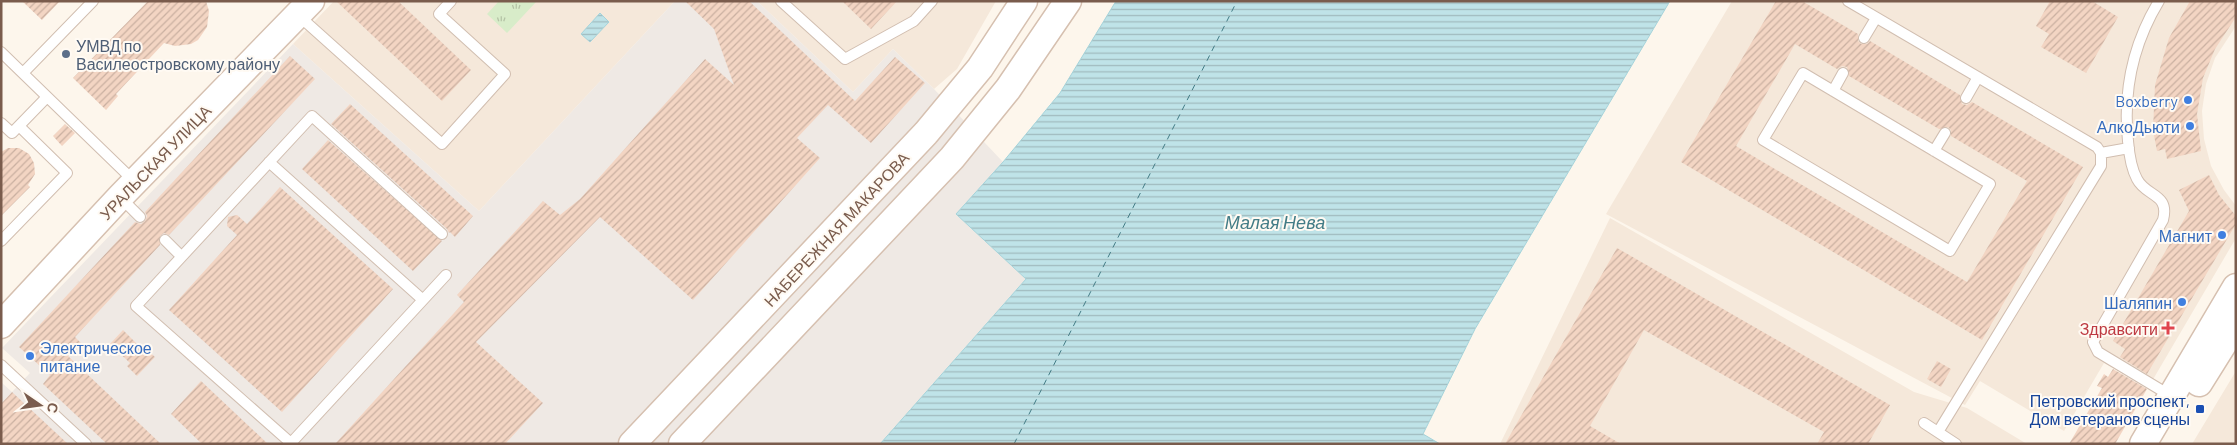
<svg xmlns="http://www.w3.org/2000/svg" width="2237" height="445" font-family="Barlow,sans-serif">
<style>
.residential{fill:#f5e8da}
.industrial{fill:#efe9e4}
.park{fill:url(#park-tufts)}
.water{fill:url(#water-rules);stroke:#a5d3da}
.lines{fill:none;stroke-linecap:round;stroke-linejoin:round}
.ferry{stroke:#437c86;stroke-width:1;stroke-dasharray:6 5;stroke-linecap:butt}
.building{fill:url(#building-hatch);fill-rule:evenodd}
.lane-casing{stroke:#d1beb0;stroke-width:12}
.secondary-casing{stroke:#d6c0b0;stroke-width:29}
.lane{stroke:#fff;stroke-width:10}
.secondary{stroke:#fff;stroke-width:26}
.service-dot{fill:#5c6f8a;stroke:#fffaf3;stroke-width:2}
.shop-dot{fill:#3f7fe0;stroke:#fffaf3;stroke-width:2}
.health-dot{fill:#e0444e;stroke:#fffaf3;stroke-width:2}
.transit-dot{fill:#1a4fb4;stroke:#fffaf3;stroke-width:2}
.labels{text-anchor:middle;dominant-baseline:central;stroke-width:4;stroke-linejoin:round;paint-order:stroke}
.service-label{font-size:16px;fill:#4e5e75;stroke:#fffaf3;text-anchor:start}
.shop-label{font-size:16px;fill:#366cbe;stroke:#fffaf3;text-anchor:end}
.street-label{font-size:16px;fill:#7a5c4d;stroke:#fffaf3}
.health-label{font-size:16px;fill:#be3a42;stroke:#fffaf3;text-anchor:end}
.transit-label{font-size:16px;fill:#164399;stroke:#fffaf3;text-anchor:end}
.water-label{font-size:18px;font-style:italic;fill:#437c86;stroke:#fffaf3}
</style>
<defs>
<pattern id="park-tufts" width="24" height="20" patternUnits="userSpaceOnUse" patternTransform="scale(1.25)"><rect width="24" height="20" fill="#d8ecc9"/><path d="M3 7l-1-3M5 7V3M7 7l1-3M15 17l-1-3M17 17v-4M19 17l1-3" fill="none" stroke="#b4c2a5"/></pattern>
<pattern id="water-rules" width="6" height="5" patternUnits="userSpaceOnUse" patternTransform="scale(1.25)"><rect width="6" height="5" fill="#bfe3e8"/><path d="M0 2.5h6" fill="none" stroke="#a0bbbe"/></pattern>
<pattern id="building-hatch" width="6" height="6" patternUnits="userSpaceOnUse" patternTransform="scale(1.25)"><rect width="6" height="6" fill="#f3d5c3"/><path d="M-1 1l2-2M0 6l6-6M5 7l2-2" fill="none" stroke="#cab0a1"/></pattern>
</defs>
<rect width="100%" height="100%" fill="#fdf6ec"/>
<path class="residential" d="M334,1h341l-196,210 -186,-167z
M757,1h239l-39,68 -23,20 -41,-40 -40,43z
M1732,1h504v25l-21,32 -9,26 -4,27 2,28 7,27 13,24 12,16v32l-88,150 -44,-25 -40,68 -84,-50 -15,24 -359,-191z
M1610,218l304,174 53,16 60,36h-527z
M2236,371v73h-44z"/>
<path class="industrial" d="M675,1h82l96,91 40,-43 41,40 69,73 -47,52 70,65 -146,165h-879v-62l11,10 18,-19 -28,-25 291,-304 186,167z"/>
<path class="park" d="M499,1h38l-30,32 -20,-19z"/>
<path class="water" d="M1116,1h554l-195,328 -52,105 17,10h-560l146,-165 -70,-65 47,-52 57,-69z
M600,13l9,9 -19,20 -9,-8z"/>
<g class="lines">
<path class="ferry" d="M1014,444l223,-443"/>
</g>
<path class="building" d="M22,1h38l-18,19z
M148,1h58l3,10 -2,16 -9,13 -7,4 -16,2 -11,-3 -48,51 2,2 -12,14 -33,-32z
M336,1h62l73,69 -29,31z
M685,1h64l106,100 40,-44 30,26 -54,60 -43,-38 -31,33 23,20 -127,142 -93,-83 -124,125 67,61 -38,41h-170l129,-142 -7,-7 86,-94 17,14 20,-16 125,-140 29,26 -20,-56z
M842,1h55l-26,28z
M1776,1h26l56,33v7l3,3h6l3,-3 90,54 2,9 5,1 5,-3 111,65 -101,173 -301,-178zM1795,44l42,25 5,-3 5,1 2,9 90,53 9,-2 3,3v6l76,45 -60,101 -231,-136z
M2050,1h42l26,16 -32,56 -45,-26 8,-13 -13,-8z
M2190,1h46v16l-21,32 -12,29 -6,36 4,37 -34,8 -2,-10 -8,2 -4,-21 2,-45 14,-47z
M290,56l25,23 -146,156 -5,-2 -4,3v9l-85,92 6,6 -13,13 93,88h-54l-64,-60 7,-9 -31,-28 116,-125 6,2 4,-3 2,-5 -2,-4z
M350,104l123,112 -18,21 -5,-5 -1,1 -2,-4 -116,-105z
M65,124l10,9 -13,13 -9,-10z
M328,140l114,101 -29,30 -111,-102z
M8,148h11l10,6 5,9 1,11 -7,11 2,2 -29,29v-64z
M2209,175l10,20 17,21v8l-89,150 -27,-17 5,-8 -12,-8 76,-130 -10,-21z
M280,187l113,102 -111,123 -113,-102 68,-75 -10,-9 1,-9 9,-2 10,9z
M1617,248l273,157 -22,39h-51l7,-12 -180,-102 -54,96 31,18h-116z
M123,330l19,19 2,-2 11,10 -18,19 -10,-10 3,-3 -20,-19z
M1937,361l14,8 -10,18 -14,-8z
M2113,369l34,20 -32,55h-46l33,-56 -5,-2 7,-12 4,3z
M201,381l67,63h-66l-31,-30z
M12,392l56,52h-67v-40z"/>
<g class="lines">
<defs>
<path id="lane" d="M781,1l64,58 69,-38 18,-20
M1848,1l249,146 4,6v13l-163,266
M2159,1c-26,43 -36,91 -31,140 1,12 3,27 9,38 9,18 33,14 26,41l-70,122 5,10 73,44
M298,15l144,129 63,-70 -66,-60 12,-13
M1864,38l12,-20
M1,52l134,130
M23,73l70,-72
M1803,73l187,111 -40,67 -187,-111z
M1833,91l10,-18
M1966,98l12,-21
M1,123l11,10 35,-36
M1934,151l11,-18
M2101,153l28,-5
M269,162l154,138
M119,196l21,21
M165,240l16,16
M1,241l66,-68 -48,-47
M1,365l85,79
M1924,423l32,21
M291,443l155,-168
M292,444l-156,-138 176,-190 130,118"/>
<path id="secondary" d="M1,325l119,-128 191,-196
M2199,383l37,-59
M632,444l294,-311 54,-65 44,-67
M682,444l270,-286 56,-69 60,-88
M2143,444l93,-157"/>
</defs>
<use href="#lane" class="lane-casing"/>
<use href="#secondary" class="secondary-casing"/>
<use href="#lane" class="lane"/>
<use href="#secondary" class="secondary"/>
</g>
<circle class="service-dot" cx="66" cy="54" r="5"/>
<g class="shop-dot">
<circle cx="2188" cy="100" r="5"/>
<circle cx="2190" cy="126" r="5"/>
<circle cx="2222" cy="235" r="5"/>
<circle cx="2182" cy="302" r="5"/>
<circle cx="30" cy="356" r="5"/>
</g>
<path class="health-dot" d="M2165.5 320.5h5v5h5v5h-5v5h-5v-5h-5v-5h5z"/>
<rect class="transit-dot" x="2195" y="404" width="10" height="10" rx="2.5"/>
<g class="labels">
<g class="service-label">
<text x="76" y="45">УМВД по<tspan x="76" dy="18">Василеостровскому району</tspan></text>
</g>
<g class="shop-label">
<text x="2178" y="100">Boxberry</text>
<text x="2180" y="126">АлкоДьюти</text>
<text x="2212" y="235">Магнит</text>
<text x="2172" y="302">Шаляпин</text>
<text x="40" y="347" text-anchor="start">Электрическое<tspan x="40" dy="18">питание</tspan></text>
</g>
<g class="street-label">
<text transform="translate(155 162) rotate(-46)">УРАЛЬСКАЯ УЛИЦА</text>
<text transform="translate(836 229) rotate(-47)">НАБЕРЕЖНАЯ МАКАРОВА</text>
</g>
<g class="health-label">
<text x="2158" y="328">Здравсити</text>
</g>
<g class="transit-label">
<text x="2190" y="400">Петровский проспект,<tspan x="2190" dy="18">Дом ветеранов сцены</tspan></text>
</g>
<g class="water-label">
<text x="1275" y="222">Малая Нева</text>
</g>
</g>
<rect width="2237" height="445" fill="none" stroke="#7a5c4d" stroke-width="5"/>
<g transform="translate(40 405) rotate(103)" stroke="#fffaf3" stroke-width="4" paint-order="stroke">
<path d="M0-4L9 19L0 12L-9 19Z" fill="#7a5c4d"/>
<text y="-8" font-size="14" font-weight="bold" text-anchor="middle" fill="#7a5c4d">С</text>
</g>
</svg>
